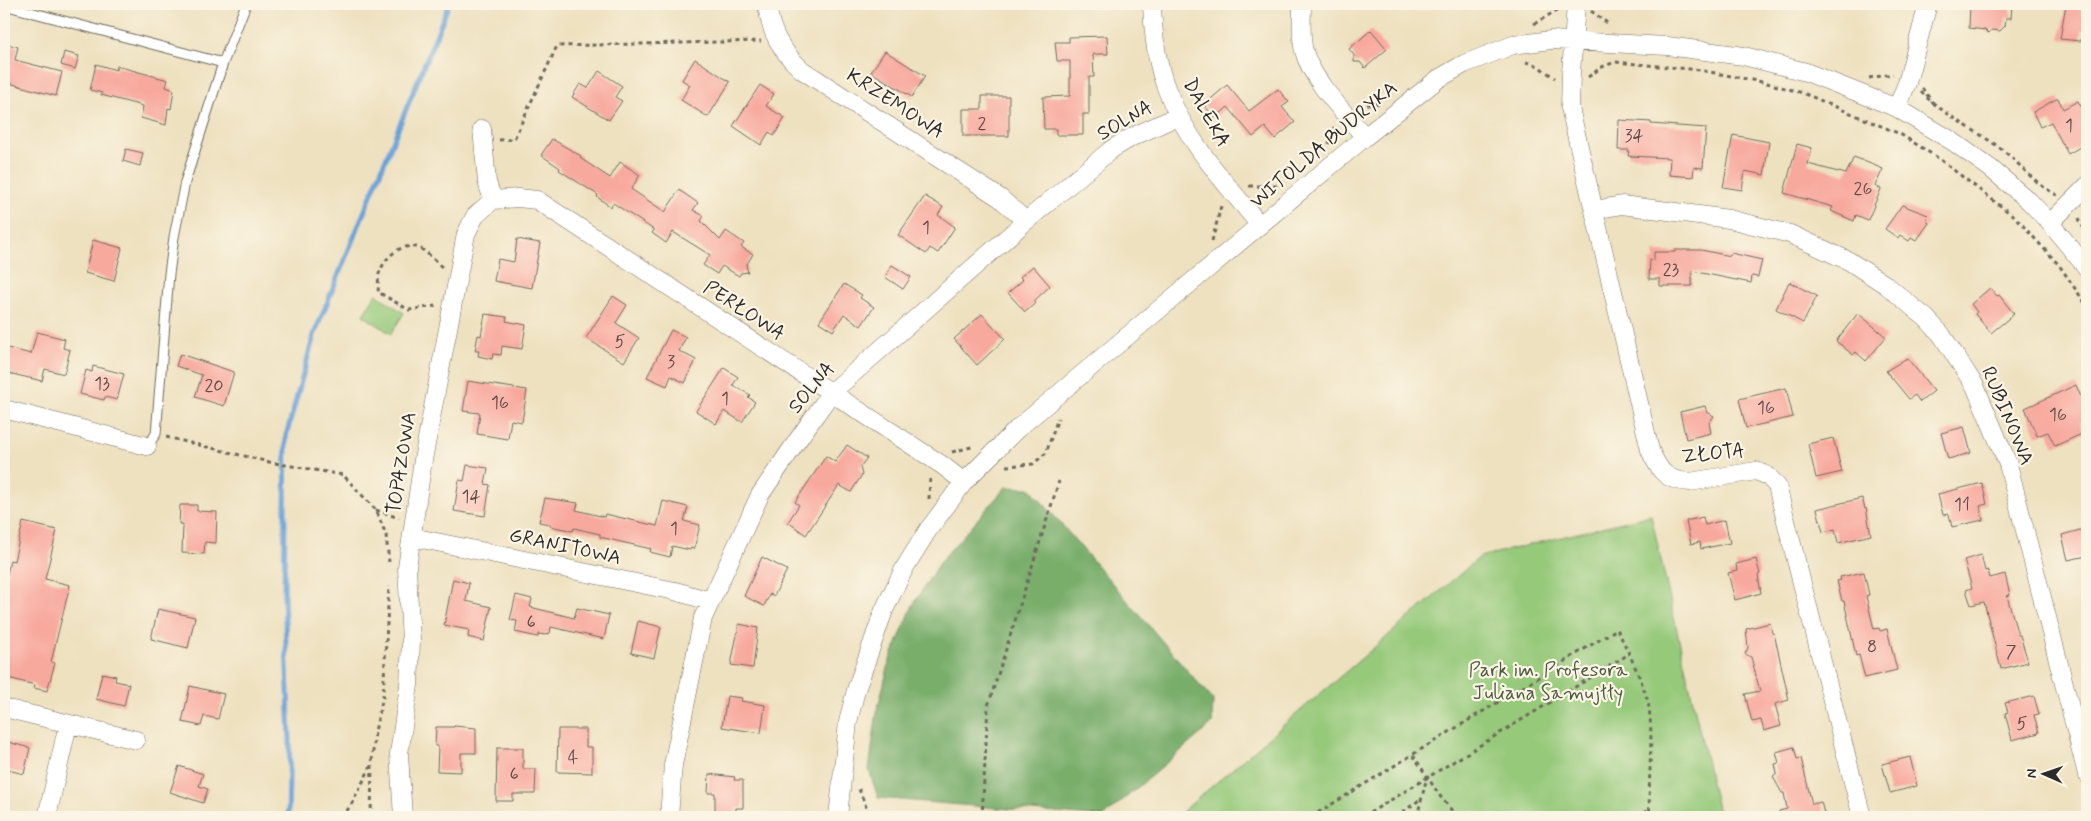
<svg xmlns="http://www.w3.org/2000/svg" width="2091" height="821" font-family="Mynerve,sans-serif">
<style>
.green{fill:#96c97a;stroke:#607a52}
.forest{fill:#78ad6a;stroke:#526c4a}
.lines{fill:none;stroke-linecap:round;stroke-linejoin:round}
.stream{stroke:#6ba2d9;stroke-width:5}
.building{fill:#f8a99e}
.service-casing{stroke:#6f6b5f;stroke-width:11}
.minor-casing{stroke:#6f6b5f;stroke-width:19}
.path{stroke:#6f6b5f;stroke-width:3;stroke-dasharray:4 4;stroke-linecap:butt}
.service{stroke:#fff;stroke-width:9}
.minor{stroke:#fff;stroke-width:18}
.labels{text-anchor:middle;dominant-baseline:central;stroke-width:4.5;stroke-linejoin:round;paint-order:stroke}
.number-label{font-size:18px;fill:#5e4a48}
.street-label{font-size:20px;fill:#2b2b2b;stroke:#fcf5e5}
.park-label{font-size:20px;fill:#4b5a43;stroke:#fcf5e5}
</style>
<rect width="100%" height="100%" fill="#fcf5e5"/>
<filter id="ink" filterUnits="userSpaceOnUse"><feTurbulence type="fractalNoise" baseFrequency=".02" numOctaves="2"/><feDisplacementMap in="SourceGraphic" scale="10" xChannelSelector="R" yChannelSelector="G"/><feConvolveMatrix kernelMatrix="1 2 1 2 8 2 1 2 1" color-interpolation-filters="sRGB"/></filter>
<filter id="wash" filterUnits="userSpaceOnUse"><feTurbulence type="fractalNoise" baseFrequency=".0096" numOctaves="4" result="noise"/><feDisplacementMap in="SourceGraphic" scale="20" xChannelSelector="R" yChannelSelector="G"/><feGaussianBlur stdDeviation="1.12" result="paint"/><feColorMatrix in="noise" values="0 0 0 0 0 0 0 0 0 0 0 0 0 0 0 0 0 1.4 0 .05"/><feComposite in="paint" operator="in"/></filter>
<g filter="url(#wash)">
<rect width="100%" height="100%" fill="#eee1c0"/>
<path class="green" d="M376,294l28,19 -13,21 -28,-19z
M1651,515l68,302h-543l304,-260z"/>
<path class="forest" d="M1006,487l24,1 183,212 -1,24 -109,93 -225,-19 -9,-28 8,-59 13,-51 23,-55 26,-42z"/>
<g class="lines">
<path class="stream" d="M288,817l2,-77 -6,-145 2,-159 28,-101 135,-331"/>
</g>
<g id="blocks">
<path class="building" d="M1970,4h42l-1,14h-5l-1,8 -5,5 -8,-1 -4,3 -3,-3 -16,-2z
M2066,4h21v26h-5l-1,11 -21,-2z
M1371,30l16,19 -22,19 -5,-6h-6v-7l-5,-6z
M1107,36l1,18h-15l1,23h-5v37h-6v21h-27v-6h-12l-1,-32 27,-1v-35h-13l-2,-19h14v-5z
M4,43l14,4 -3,13 47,12 -6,24 -47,-13 -1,2 -4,-1z
M885,51l40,25 -13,21 -41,-25z
M64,52l15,4 -4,13 -14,-4z
M695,59l35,23 -22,35 -27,-17 9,-15 -8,-5z
M96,64l20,6 1,-4 51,14 -2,7 8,3 -3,19 -3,-1 -2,17 -25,-7 2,-12 -42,-11 1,-2 -12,-3z
M599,71l23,15 -7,11 7,4 -13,19 -37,-23 8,-13 8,4z
M760,85l14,9 -8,12 19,12 -11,18 -5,-4 -8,13 -28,-19z
M1227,85l22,26 29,-22 11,13 -7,5 13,15 -20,17 -10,-12 -12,10 -25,-30 -13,11 -11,-13z
M982,96h27v40h-46v-27h19z
M2058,98l5,11 15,-8 9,17v25l-19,11 -17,-32 -11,5 -7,-15z
M1619,120l32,2v2l55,4 -3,40 -9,-1 -1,10 -24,-2 1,-17 -42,-2 1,-6h-11z
M1733,135l36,7 -5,33 -19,-4 -3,19 -19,-3z
M552,139l29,17 -1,2 30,20 10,-16 20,13 -9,14 34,23 14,-22 19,13 -5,7 11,6 -3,5 19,19 6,-9 18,12 -3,4 12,7 -7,12 2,6 -7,1 -2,3 -17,-10 -5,8 -14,-9 7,-10 -37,-23 -7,11 -14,-10 2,-3 -41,-27 -2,4 -14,-10 1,-2 -39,-25 1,-2 -19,-13z
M1797,144l15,4 -4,16 38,10 8,-17 29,12 -8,17 6,3 -13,31 -12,-5 -2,6 -23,-10 2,-4 -49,-14z
M126,149l17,4 -3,13 -17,-5z
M925,196l18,11 -5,8 17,12 -17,26 -8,-5 -4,6 -28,-19z
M1902,205l26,10 -2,6 3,2 -13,18 -5,-3 -2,3 -9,-6 -2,3 -13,-9z
M517,239l23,4 -8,45 -38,-7 4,-22 16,3z
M93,240l29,8 -8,33 -29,-8z
M1675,250h26l29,6 1,-3 31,7 -4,17 -6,-1 -1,7 -59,-12v15h-32v-7h-11l1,-19h4v-8h21z
M892,265l19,12 -8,12 -18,-12z
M1033,266l17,20 -16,15 2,2 -11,9 -17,-19 15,-13 -3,-3z
M1789,282l28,14 -14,27 -27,-14z
M844,284l18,11 -2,3 14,9 -13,19 -17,-12 -11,17 -14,-9z
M1990,288l7,8 2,-1 15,19 -23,19 -16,-19 2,-2 -6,-8z
M613,296l14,9 -11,18 23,15 -15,24 -38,-24z
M1858,313l28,24 -20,24 -10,-9 -3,3 -17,-14z
M485,314l22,3 -1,4 20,4 -4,24 -20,-3 -1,9 -8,-1 -1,5 -14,-3 1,-5h-4l3,-16 3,1z
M982,314l23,25 -28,26 -23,-26z
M671,330l15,7 -7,14 17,9 -11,23 -14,-7 -4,10 -20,-9z
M37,332l28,7 -2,9 7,2 -6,24 -19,-5 -3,12 -38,-9v-25l27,7z
M180,354l54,18 -10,34 -29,-9 7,-22 -26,-9z
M1907,358l27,33 -14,11 -5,-7 -6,4 -23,-28z
M93,366l31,8 -7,26 -12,-3 -1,3 -24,-6 6,-24 6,2z
M724,368l14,9 -5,8 17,10 -2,2 7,5 -13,20 -18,-11 -8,13 -20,-13z
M468,381l59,9 -5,32 -11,-2 -3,19 -31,-5 3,-21 -17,-2z
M2076,385l11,26v8l-7,3 4,11 -29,13 -7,-14 -11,4 -12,-28z
M1786,388l7,29 -47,11 -7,-29z
M1705,406l2,6 7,4 -5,7 2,10 -25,6 -6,-27z
M1964,427l7,26 -23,6 -7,-26z
M1833,438l9,34 -26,6 -8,-34z
M847,445l20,13 -7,9 2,8 -11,17 -12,-7 -33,50 -18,-13 11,-17 -4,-3 31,-46 9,6z
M467,465l21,3 -3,16 5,1 -5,31 -31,-5 5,-31 5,1z
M1982,483l5,21 -7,2 3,14 -31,7 -3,-13 -6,1 -5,-21z
M545,498l33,5 -2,7 28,7 1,-3 52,12 6,-25 25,6 -4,14 16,4 -6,24 -3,-1 -1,2 -18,-4 -2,11 -20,-5 1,-3 -51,-12v-3l-26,-6 -1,3 -23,-5v-2l-11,-2z
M1862,498l3,11 1,-1 5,27 -33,8 -3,-14 -12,3 -6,-23z
M180,505h17v6l20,1 -1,31 -11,-1 -1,12 -22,-1 1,-29h-4z
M1703,517l2,8 20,-5 5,23 -29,6 -1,-7 -9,2 -5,-23z
M23,522l34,8 -12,49 25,6 -19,77 4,1 -8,28 -13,-3 1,-3 -31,-8v-103l3,1 3,-15 4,1z
M2087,528v28l-19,4 -6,-25z
M1981,555l4,16 3,-1 2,8 15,-4 5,21 -3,1 11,39h2l8,27 -27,7 -17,-67 -13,3 -5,-15 6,-2 -8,-28z
M762,557l25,13 -13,26 -4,-2 -6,12 -20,-10z
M1756,559l4,15 -2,1 3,18 -26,7 -7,-27 9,-2 -1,-7z
M1864,572l5,23 -3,1 8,33 5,-1 1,3 7,-2 10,41 -32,8 -6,-23 -3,1 -12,-55h-2l-5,-20 4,-1 -1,-3z
M453,579l16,4 -3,18 25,6 -7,34 -16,-4 1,-7 -25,-5z
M516,595l16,4 -2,8 44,11 3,-10 32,7 -5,24 -53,-12 -1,6 -5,2 -6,-1 -1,3 -23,-5 2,-11 -7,-1z
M158,609l37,8 -7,31 -37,-9z
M638,621l23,6 -7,31 -23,-5z
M1770,623l2,10h2l15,67 -14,4 6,22 -17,5 -3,-11 -9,2 -7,-28 15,-3 -9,-34 -6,-3 3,-6 -2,-19z
M739,624l19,4 -5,40 -22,-3z
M102,673l14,3 -1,5 14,3 -5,22 -28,-7z
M190,686l34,8 -6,25 -14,-3 -3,10 -19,-4z
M727,696l15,2 -1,3 24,4 -4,28 -39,-6z
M2034,696l5,18 -5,1 5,18 -27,7 -7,-27 3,-1 -3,-9z
M454,726l22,2v25h-15v19l-24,-1 1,-25h-3l1,-19h18z
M558,729h28v18h6v26l-35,-1z
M4,741l26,7 -6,26 -20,-5z
M1794,747l3,12 4,-1 11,46 9,-2 4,15h-46v-6l8,-2 -3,-16h-2l-9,-16 4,-3 -2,-10 4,-1 -3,-11z
M497,748h26v21h13l-1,25h-22v7h-17z
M1910,757l7,29 -27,7 -8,-29z
M179,766l24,8 -4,12 9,3 -5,14 -33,-11z
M709,774l26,3 -1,3h9v28h-7l-1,9h-20v-24h-7z"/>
</g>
</g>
<g filter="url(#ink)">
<use href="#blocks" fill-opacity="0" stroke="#6f6b5f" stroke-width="1"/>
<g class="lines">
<defs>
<path id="service" d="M4,5l219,58
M147,446l9,-12 13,-160 5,-37 11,-55 38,-119 23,-59"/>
<path id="minor" d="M767,4c3,28 14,47 35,66l198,128 26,23
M1152,4c1,29 4,59 15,86 20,52 58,93 93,135
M1302,4c0,15 -2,32 2,47 8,30 41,62 61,86
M1576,4l-5,69 -1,35 80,342c9,21 16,31 40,32l66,-11 12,5 9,10 85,331
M1897,108l10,-25 21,-79
M493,200l25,-2 19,2 405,265 22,17
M1595,210l27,-5 107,14 61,15 59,27 37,24 40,33 15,16 34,52 33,78 79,310
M2050,223l37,-37
M4,409l143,37
M412,537l263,54 35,10
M4,708l132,32
M47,817l21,-93
M403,817l-4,-63 10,-69 2,-44 -4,-73 16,-108 43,-226 9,-18 18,-16 -6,-18 -5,-53
M669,817l4,-52 30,-147 57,-123 44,-64 27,-38 195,-172 86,-72 20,-12 46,-21
M838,817l10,-95 8,-32 28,-80 21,-43 23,-37 36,-48 53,-53 170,-143 178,-149 73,-58 26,-15 49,-19 38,-5 116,6 77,10 62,16 91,36 55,33 38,27 39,33 21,22 37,45"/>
</defs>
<use href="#service" class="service-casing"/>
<use href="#minor" class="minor-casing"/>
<path class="path" d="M1591,11l19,14
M1534,24l25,-15
M1526,62l12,4 17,12
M1588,77l14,-10 13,-5 85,8 67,13 36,10 97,41 38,24 77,59 44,48 28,41
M1869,78l24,-4
M1922,88l13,18
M1921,92c23,23 53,37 79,56 20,15 34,36 57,47
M1359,105l20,-2
M499,140l15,-1 43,-93 204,-5
M1329,144l5,-17
M1249,186h26l5,-1
M2079,218l2,6 6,8
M1212,241l9,-35
M436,306l-27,4 -31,-18c1,-7 -1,-17 3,-23 6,-14 22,-27 38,-21 9,4 17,14 24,20
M166,437l103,25 74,13 33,35 10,25 3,27
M952,452l23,-6
M1006,466l27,-2 13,-11 12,-35
M929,499l1,-21
M376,510l23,8
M1413,755l27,41 17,21
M859,789l11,28
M341,817l9,-10 22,-43
M371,817l1,-55 3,-31 8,-34 6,-111
M982,817l6,-111 71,-225
M1311,817l306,-188c10,20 29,58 32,79 5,36 -2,73 1,109
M1363,817l266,-163
M1396,817l26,-19
M1417,817l10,-40
M1637,817l12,-7 4,7"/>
<use href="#service" class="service"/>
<use href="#minor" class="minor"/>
</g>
</g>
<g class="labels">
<g class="number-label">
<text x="982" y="124">2</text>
<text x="2069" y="126">1</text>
<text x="1634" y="136">34</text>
<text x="1863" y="189">26</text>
<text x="926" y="228">1</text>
<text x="1671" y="270">23</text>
<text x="620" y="342">5</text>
<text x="671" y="362">3</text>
<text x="102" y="384">13</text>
<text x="214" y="386">20</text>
<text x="725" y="399">1</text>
<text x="500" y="403">16</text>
<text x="1766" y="408">16</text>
<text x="2058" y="415">16</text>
<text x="471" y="497">14</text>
<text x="1962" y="505">11</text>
<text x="674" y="529">1</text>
<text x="531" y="622">6</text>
<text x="1872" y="647">8</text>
<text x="2011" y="652">7</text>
<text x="2022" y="724">5</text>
<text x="573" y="758">4</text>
<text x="514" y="774">6</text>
</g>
<g class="street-label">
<text transform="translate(895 104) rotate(33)">KRZEMOWA</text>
<text transform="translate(1206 113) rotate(61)">DALEKA</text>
<text transform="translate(1125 121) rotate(-30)">SOLNA</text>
<text transform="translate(1324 145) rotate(-40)">WITOLDA BUDRYKA</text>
<text transform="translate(744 311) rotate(33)">PERŁOWA</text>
<text transform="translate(812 388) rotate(-50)">SOLNA</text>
<text transform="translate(2007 416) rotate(67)">RUBINOWA</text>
<text transform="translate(1713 454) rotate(-6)">ZŁOTA</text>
<text transform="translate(402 463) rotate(-81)">TOPAZOWA</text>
<text transform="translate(565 547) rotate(12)">GRANITOWA</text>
</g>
<g class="park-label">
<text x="1548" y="670">Park im. Profesora<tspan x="1548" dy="23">Juliana Samujłły</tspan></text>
</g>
</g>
<rect width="2091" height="821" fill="none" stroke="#fcf5e5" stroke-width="20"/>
<g transform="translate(2044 774) rotate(272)" stroke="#fcf5e5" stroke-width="4" paint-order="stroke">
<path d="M0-4L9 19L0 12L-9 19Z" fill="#2b2b2b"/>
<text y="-8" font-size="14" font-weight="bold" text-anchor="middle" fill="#2b2b2b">N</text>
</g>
</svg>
